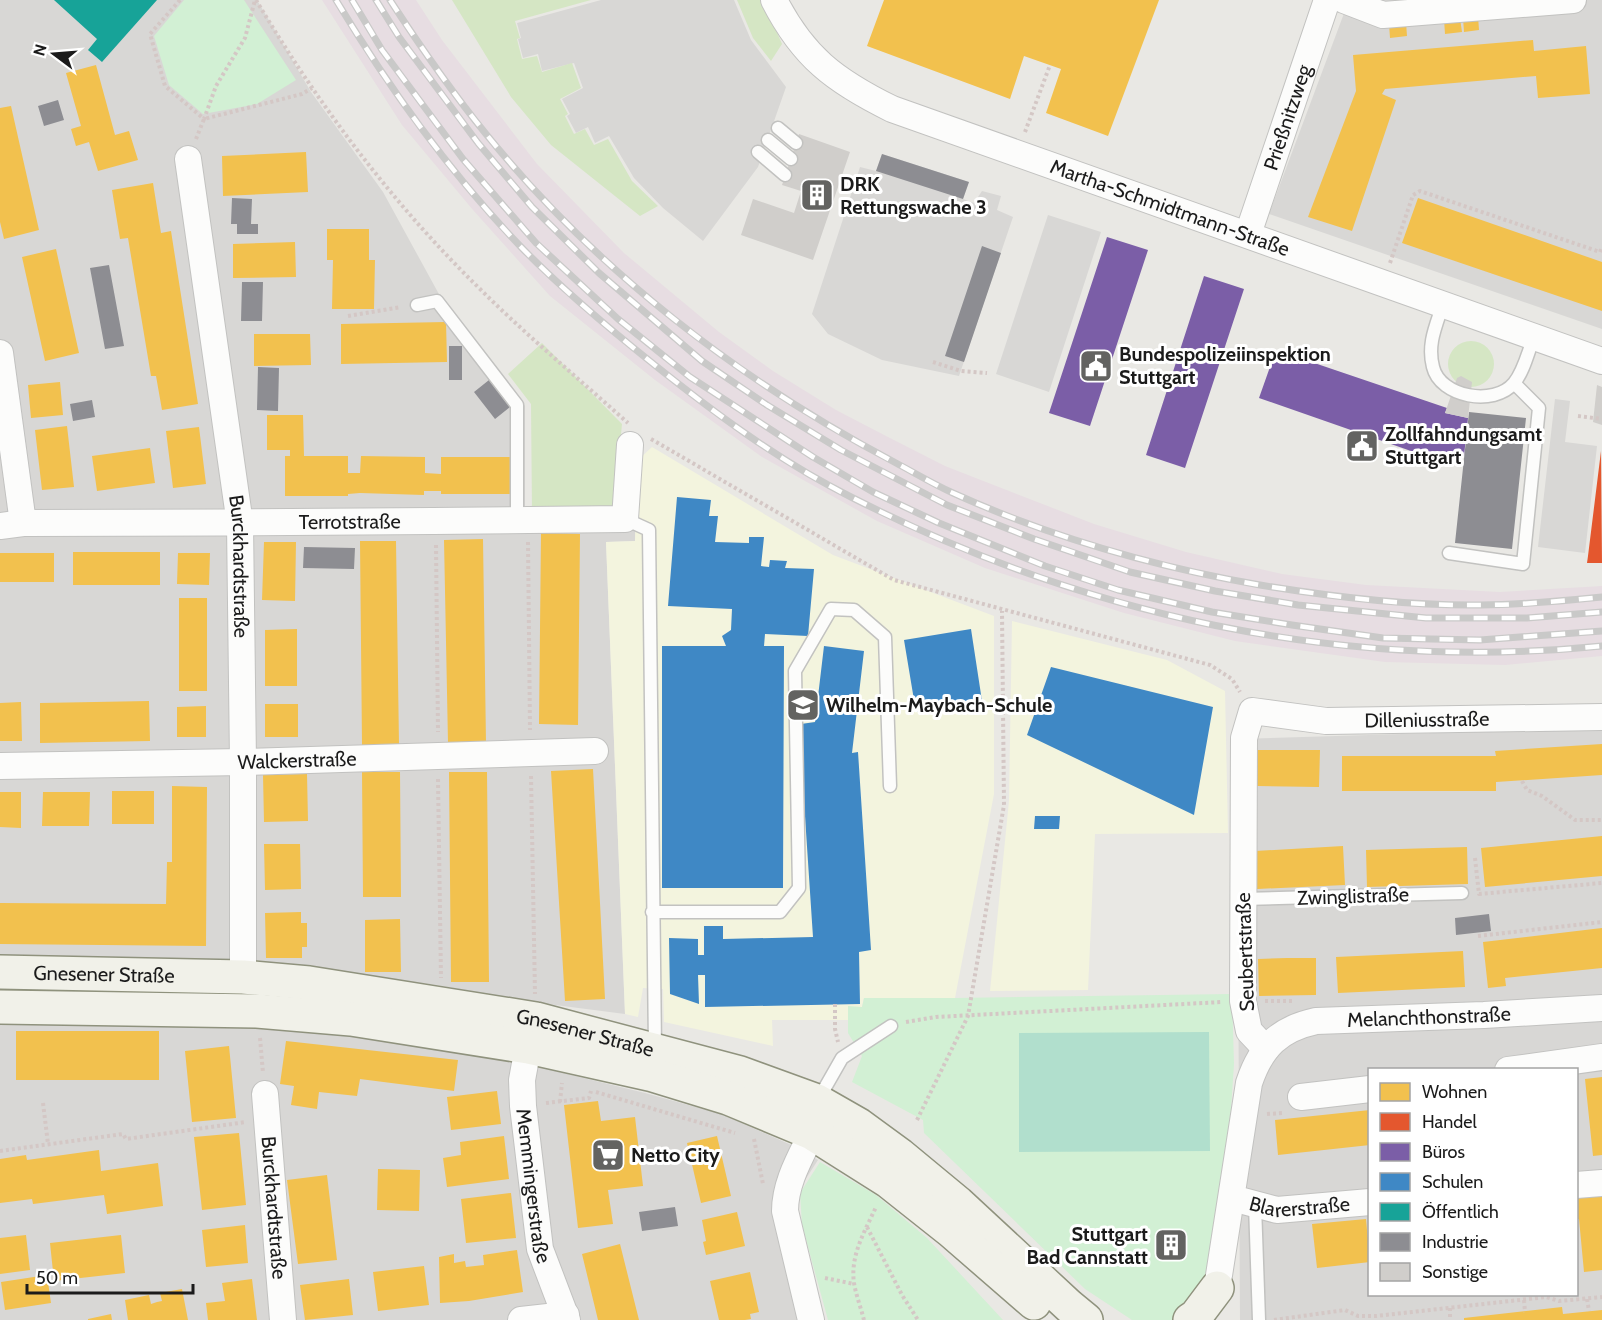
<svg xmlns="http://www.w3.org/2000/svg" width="1602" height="1320" font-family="Cabin,sans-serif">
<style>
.residential{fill:#d8d7d5;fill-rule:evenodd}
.industrial{fill:#e7dde2}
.education{fill:#f3f4de}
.grass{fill:#d5e6c4}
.park{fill:#d2f0d4}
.pitch{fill:#b1dfcd}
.homes{fill:#f2c14e}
.shops{fill:#e4572e}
.offices{fill:#7b5ea7}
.schools{fill:#3f88c5}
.public{fill:#17a398}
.industry{fill:#8d8d92}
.building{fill:#d0cecb}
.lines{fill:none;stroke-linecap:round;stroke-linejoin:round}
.service-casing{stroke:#c2c2c0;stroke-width:15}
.minor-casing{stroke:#c2c2c0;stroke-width:28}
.secondary-casing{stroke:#8f927d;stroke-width:36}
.path{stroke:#d4c7c5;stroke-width:4;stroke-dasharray:3 3;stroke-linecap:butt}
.service{stroke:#fcfcfb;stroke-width:12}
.minor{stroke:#fcfcfb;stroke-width:26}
.secondary{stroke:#f1f1e9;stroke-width:33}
.rail-casing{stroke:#c9c9c8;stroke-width:7}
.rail{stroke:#fff;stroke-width:4.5;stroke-dasharray:14;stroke-linecap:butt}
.labels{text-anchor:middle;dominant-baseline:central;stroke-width:6;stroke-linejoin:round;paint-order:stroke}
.street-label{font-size:20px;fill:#1b1b1b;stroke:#fff}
.poi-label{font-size:20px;font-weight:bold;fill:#1b1b1b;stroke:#fff;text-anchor:start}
</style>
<rect width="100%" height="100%" fill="#e9e8e4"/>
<path class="residential" d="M0,0h257l54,92 72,100 57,104 85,110v108l111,10 -1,17 -29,1 19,472 -93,-12 -95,-17 -204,-26h-163l-70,-2z
M601,0h133l17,40 35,47 -28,80 -55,74 -40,-33 -29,-30 -25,-42 -14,7 -7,-16 -12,6 -9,-17 3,-2 -8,-15 21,-11 -9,-25 -32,8 -4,-17 -15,4 -5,-19 3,-1 -4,-15z
M1349,0h253v329l-333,-115z
M882,154l87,28 -6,17 11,4 8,-12 19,5 -4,14 16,7 -54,159 -77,-16 -54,-26 -16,-20 48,-147 16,4z
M1048,215l53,17 -52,160 -53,-18z
M1555,399l15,2 -5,41 32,4 -12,107 -47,-6z
M1602,728v592h-362l-3,-581zM1370,1070h206v224h-206z
M0,1022l251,4 97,9 166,26 131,32 76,21 77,34 20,12 -22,34 3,34 25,92h-824z"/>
<path class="industrial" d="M322,0h94l26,40 95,124 87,89 95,79 54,39 63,39 52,27 57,29 149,58 92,28 96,22 84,11 134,7 102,-6v70l-97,9 -120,-3 -150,-21 -111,-28 -139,-45 -108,-47 -115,-64 -107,-77 -105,-84 -77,-86 -71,-85z"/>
<path class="education" d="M652,447l181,108 161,61v178l-39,204h-91l-2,9h-14v13h-76l1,26 -109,-24 -1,-33 -20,-1 -5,29 -13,-3 -19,-472 29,-1 2,-80z
M1012,621l155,39 58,31 3,142 -133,1 -7,156 -98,1 19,-190z"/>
<path class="grass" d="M452,0h139l-76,21 5,17 -3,1 5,20 15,-3 5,16 30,-9 9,25 -21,11 8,15 -3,2 9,18 11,-5 9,16 14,-6 24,42 26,25 -18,10 -89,-71 -40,-48z
M737,0h26l19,44 -11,17 -18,-23z
M1448 364a23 23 0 1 1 46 0a23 23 0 1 1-46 0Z
M542,343l80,81 -8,85 -82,3 -1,-108 -23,-30z"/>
<path class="park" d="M184,0h60l52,80 -39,24 -54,10 -34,-29 -15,-49z
M1232,994l2,70 -6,91 -19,114 -11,31 -21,20h-45l-47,-31 -161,-156 -1,-13 -71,-38 10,-26 -14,-23v-27l14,1 2,-9h91z
M820,1162l56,33 51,43 76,82h-175l-26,-95 -2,-32z"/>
<path class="pitch" d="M1209,1032l1,119 -191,1v-119z"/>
<path class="homes" d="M884,0h275l-51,136 -62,-23 15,-44 -37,-13 -14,43 -143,-53z
M1478,16l1,14 -15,2 -1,-14z
M1460,18l2,14 -17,2 -1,-15z
M1406,22l1,14 -17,2 -1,-14z
M1533,40l1,11 52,-5 4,48 -52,4 -2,-22 -151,13 -3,5 14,6 -44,131 -44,-14 48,-126 -3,-36z
M96,65l19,70 14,-4 9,29 -40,11 -9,-29 -13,4 -5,-17 10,-3 -15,-53z
M11,106l28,124 -35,9 -4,-17v-114z
M306,152l2,40 -85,4 -1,-40z
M153,183l8,50 10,-2 27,173 -36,6 -6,-34h-5l-23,-138 -8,1 -8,-49z
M1418,198l184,64v49l-200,-68z
M327,229h42v31h6l-1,49h-42l1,-49h-6z
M295,242l1,35 -63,1v-34z
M56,249l23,104 -34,8 -23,-104z
M446,322l1,40 -106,2v-40z
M254,334h56l1,31 -57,1z
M60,382l3,33 -32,3 -3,-33z
M267,415h36l1,41h44v17h12l1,-17 64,1v16l16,1v-17h69v37h-69v-3h-17v4l-64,-2 -12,1v2h-63v-40h5v-6h-23z
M67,426l7,61 -32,3 -7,-60z
M199,427l7,57 -33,4 -7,-57z
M150,448l5,35 -58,8 -5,-35z
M541,533l39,1 -2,191 -39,-1z
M483,539l3,204h-38l-4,-203z
M360,541h36l3,204h-37z
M264,542h32l-1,59 -33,-1z
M73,552h87v33h-87z
M0,553h54v29h-54z
M178,553h32l-1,32 -32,-1z
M179,598h28v93h-28z
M297,629v57h-32v-56z
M149,701l1,40 -110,2v-40z
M21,702l1,39h-22v-38z
M265,704h33v33h-33z
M206,706v31h-29v-30z
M1602,744v31l-106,7v9h-154v-35h154l-1,-5z
M1257,750h63l-1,37 -62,-1z
M593,769l12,230 -40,2 -14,-230z
M362,772h38l1,125h-38z
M449,772h38l2,210h-38z
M307,774l1,47 -44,1 -1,-47z
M172,786l35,1 -1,159 -206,-2v-41l166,1 1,-42h5z
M112,791h42v33h-42z
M0,792h21v36l-21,-1z
M43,792h47l-1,34h-47z
M1602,836v40l-117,11 -4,-39z
M264,844h36l1,45 -36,1z
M1343,846l2,39 -88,4 -2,-38z
M1467,847l1,37 -101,3 -1,-37z
M301,912v11h6v24h-5v11h-36l-1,-45z
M400,919l1,53h-36v-52z
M1602,928v40l-97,10 1,8 -18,2 -5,-46z
M1463,951l2,36 -127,6 -2,-36z
M1287,958h29v37l-57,1 -1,-37z
M16,1031h143v49h-143z
M286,1041l172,19 -4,31 -94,-12 -3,17 -38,-4 -2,17 -26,-4 3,-19 -14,-2z
M229,1046l7,72 -44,4 -7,-71z
M1602,1077v78l-9,1 -8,-77z
M497,1091l4,33 -50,6 -4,-33z
M598,1101l3,20 34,-4 8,69 -35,4 5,34 -35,4 -14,-123z
M1370,1110v35l-92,10 -3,-35z
M239,1133l7,72 -44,5 -8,-73z
M504,1136l5,43 -62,8 -4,-29 18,-3 -1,-13z
M717,1136l14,60 -30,7 -14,-60z
M99,1150l2,21 57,-8 5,43 -56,8 -3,-19 -71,9 -1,-5 -32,4v-44l26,-4 1,5z
M378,1169l42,1 -1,41 -42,-1z
M327,1175l10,85 -39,4 -11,-84z
M1602,1189v81l-18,2 -5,-53h-3v-28z
M511,1193l5,45 -50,5 -5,-44z
M737,1212l8,34 -39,9 -3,-13 3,-1 -4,-21z
M1366,1219l4,43 -53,6 -5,-44z
M245,1225l3,38 -42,4 -4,-37z
M26,1235l4,35 -30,4v-36z
M121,1235l4,38 -71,8 -4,-38z
M620,1244l19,76h-41l-16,-66z
M517,1250l6,42 -54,9 -29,2 -1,-46 15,-3v9l11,-2 1,6 18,-2 -1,-10z
M424,1266l5,39 -51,6 -5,-39z
M750,1272l9,40 -9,2 1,5 -6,1h-26l-9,-39z
M47,1275l4,28 -46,7 -4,-28z
M252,1279l5,41h-49l-2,-17 19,-2 -3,-18z
M349,1279l4,36 -48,5 -5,-35z
M182,1289l6,31h-60l-3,-20 24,-5 2,9 6,-2 5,-1 -2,-8z
M1562,1307l1,7 39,-4v10h-138v-2z
M111,1314l1,6h-24v-1z"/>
<path class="shops" d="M1601,451l1,112h-15l1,-7z"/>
<path class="offices" d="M1107,237l41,13 -58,176 -41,-13z
M1204,276l40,13 -59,179 -39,-13z
M1276,350l171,58 -2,5 23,5 -4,38 -31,-4 -2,6 -172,-60z"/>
<path class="schools" d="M677,497l34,3 -2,16h9l-3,26 34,1v-6h15l-3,29 8,1 1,-7 17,1 -2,7 29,1 -6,67 -43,-2 -1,12h20l-1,242h-121v-242h64l-4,-10 9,-6 1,-21 -64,-3z
M971,629l11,72 -66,11 -12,-72z
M824,646l40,5 -12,102 6,-1 13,198 -12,2 1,52 -155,3v-32h-7l1,29 -29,-10 -1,-56 29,1v16h6v-29h19v13l90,-2 -12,-181v-32l14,-2z
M1051,667l162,40 -19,108 -167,-80z
M1035,816h25l-1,13h-25z"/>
<path class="public" d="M54,0h103l-55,62 -14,-12 9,-11z"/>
<path class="industry" d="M58,100l6,20 -20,6 -6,-20z
M882,154l87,28 -6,17 -87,-28z
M232,198l20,1 -1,25h7v10h-21v-10h-6z
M982,246l19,7 -37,109 -19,-6z
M109,265l15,81 -19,3 -15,-81z
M242,282h21l-1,39h-21z
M449,346h13v34h-13z
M258,367l21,1 -1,43 -21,-1z
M489,380l21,27 -15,12 -21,-27z
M92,400l3,17 -22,4 -3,-17z
M1469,412l57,6 -14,131 -57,-6z
M304,547l51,1 -1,21 -51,-1z
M1489,914l2,17 -35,4 -1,-17z
M675,1207l3,19 -36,5 -3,-19z"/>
<path class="building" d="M799,134l51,18 -37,108 -72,-25 12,-36 41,14 7,-22 -19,-6z
M1461,376l11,6 -4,36 -23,-5 12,-35z
M1597,385l5,2v38l-9,-3z
M1165,1237l15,5 -4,10 -14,-5z"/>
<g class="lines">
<defs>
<path id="service" d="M778,128l18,15
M768,140l23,19
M758,152l27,23
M1443,304c-7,22 -16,40 -10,63 7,30 61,40 81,16 10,-12 14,-31 20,-46
M417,305l20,-4 80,104v116
M625,519l24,11 6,518
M1449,553l74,11 16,-156 -25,-25
M1243,899l219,-6
M652,912h128l19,-24 -4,-217 36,-62 23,1 31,27 5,149
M818,1100l24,-42 49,-32
M1255,1205l4,115"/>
<g id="minor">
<path id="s1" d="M774,0c29,57 61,81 118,109l710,252"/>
<path d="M1344,0l39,15 190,-15"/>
<path id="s2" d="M188,159l52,365 3,238v215"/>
<path id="s3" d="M1248,234l79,-234"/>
<path d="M0,353l23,170"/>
<path id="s4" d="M0,526l23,-3c137,0 273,-1 410,-2 64,-1 128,-1 192,-2l5,-74"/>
<path id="s5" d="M0,766l243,-4 352,-11"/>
<path id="s6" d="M528,1047l-6,33 1,26 17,143 27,71"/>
<path id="s7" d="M1266,1049l-17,-18 -6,-30 1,-263 8,-27 74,10 276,-4"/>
<path d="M1508,1070l94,-13"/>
<path id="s8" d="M265,1094l18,226"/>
<path d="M1301,1097l69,-8"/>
<path d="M1576,1185l26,-2"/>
<path id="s9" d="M1232,1198l45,12 93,-8"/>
<path id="s10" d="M1217,1288l32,-205c12,-36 30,-54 67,-62l168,-6 118,-7"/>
<path d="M521,1320l45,-5"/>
<path d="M811,1320l-26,-109c0,-28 15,-53 27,-78"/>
</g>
<g id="secondary">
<path id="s11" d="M0,972l243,5 66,6 227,36 204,54 77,28 42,24 41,30 58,48 111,103 17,14"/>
<path d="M0,1007l257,4 94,8 177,28 125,28 75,23 84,35 76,48 63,50 83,72"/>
<path d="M1190,1320l6,-4 21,-28"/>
</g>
</defs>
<use href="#service" class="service-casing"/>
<use href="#minor" class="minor-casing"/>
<use href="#secondary" class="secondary-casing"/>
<path class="path" d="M180,0l-30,34 15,52 39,33 12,-33 29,-48 10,-38
M256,0c62,104 136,203 223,288 47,47 99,90 149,135
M1025,132l25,-67
M196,139l8,-20 98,-25 10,-6
M1390,263l23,-68 7,-4 180,61 2,-5
M348,316l53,-9
M933,362l28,9 26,2
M1578,416l24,3
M651,439l243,141 316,85 22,14 8,13
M528,542l2,188
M436,545l2,187
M531,776l4,218
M438,779l3,199
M1522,781l5,9 15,6 33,24h27
M1475,858l4,36 123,-11
M1478,936l124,-14
M1265,1001h29
M835,1004v25l3,13
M906,1022l30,-5 286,-15
M260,1038l3,35
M596,1092l139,41
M560,1102l2,-19
M43,1103l5,41
M546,1103l43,-5 2,-7
M1267,1114l17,-1
M917,1120l51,-104 36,-211 -2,-194
M754,1139l9,45
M0,1151l123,-17 3,5 120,-17
M867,1227l35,68 16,25
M825,1278l29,6
M1587,1299l2,12
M1524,1300l1,12
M1450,1308v12
M864,1320c-3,-12 -8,-25 -10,-37 -4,-28 11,-52 22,-76
M1274,1320l71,-10 13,6h18l170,-19 13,4 43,-4"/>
<use href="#service" class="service"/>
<use href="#minor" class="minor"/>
<use href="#secondary" class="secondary"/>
<defs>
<path id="rail" d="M336,0c53,88 114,173 185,247 40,41 85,79 130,115 62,50 128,99 200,135 232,118 490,175 751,149
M352,0l30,50 81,109 73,84 82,76 72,58 123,80 60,35 66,31 106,43 73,24 94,22 80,13 91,13 97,2 122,-9
M376,0l23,37 79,106 54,64 67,66 103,88 65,44 74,45 106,55 87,34 96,33 85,19 83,14 128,13h101l75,-6
M390,0c30,46 61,91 96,134 111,137 254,247 410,329 19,10 37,21 57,30 97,44 203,74 307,92 73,12 147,21 221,20 40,0 81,-4 121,-8"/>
</defs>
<use href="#rail" class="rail-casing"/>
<use href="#rail" class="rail"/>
</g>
<defs>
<symbol id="building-square" viewBox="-11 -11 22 22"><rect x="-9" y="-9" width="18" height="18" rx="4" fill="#636361" stroke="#fff"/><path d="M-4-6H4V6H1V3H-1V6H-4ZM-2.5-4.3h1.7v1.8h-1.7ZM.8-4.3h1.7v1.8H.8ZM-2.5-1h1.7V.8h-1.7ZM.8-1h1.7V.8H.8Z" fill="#fff"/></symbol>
<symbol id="civic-square" viewBox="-11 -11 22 22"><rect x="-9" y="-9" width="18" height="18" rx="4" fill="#636361" stroke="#fff"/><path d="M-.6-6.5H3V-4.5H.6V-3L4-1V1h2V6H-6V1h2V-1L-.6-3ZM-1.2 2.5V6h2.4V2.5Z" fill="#fff"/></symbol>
<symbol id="school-square" viewBox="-11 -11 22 22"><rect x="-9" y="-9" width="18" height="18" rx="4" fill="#636361" stroke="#fff"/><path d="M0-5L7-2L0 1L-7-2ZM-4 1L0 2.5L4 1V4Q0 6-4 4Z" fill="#fff"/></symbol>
<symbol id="supermarket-square" viewBox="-11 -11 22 22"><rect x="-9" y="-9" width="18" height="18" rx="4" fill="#636361" stroke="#fff"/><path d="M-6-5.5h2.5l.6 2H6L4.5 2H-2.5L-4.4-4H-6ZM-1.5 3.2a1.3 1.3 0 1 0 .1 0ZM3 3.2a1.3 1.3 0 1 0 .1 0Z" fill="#fff"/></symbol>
</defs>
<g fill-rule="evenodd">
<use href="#building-square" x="798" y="176" width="38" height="38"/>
<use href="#civic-square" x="1077" y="347" width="38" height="38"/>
<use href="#civic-square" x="1343" y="427" width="38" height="38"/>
<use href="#school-square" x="784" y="686" width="38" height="38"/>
<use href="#supermarket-square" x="589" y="1136" width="38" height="38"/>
<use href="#building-square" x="1152" y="1226" width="38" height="38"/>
</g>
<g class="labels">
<g class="street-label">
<text stroke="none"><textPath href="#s3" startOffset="123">Prießnitzweg</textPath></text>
<text stroke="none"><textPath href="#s1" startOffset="459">Martha-Schmidtmann-Straße</textPath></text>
<text stroke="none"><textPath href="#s4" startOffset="350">Terrotstraße</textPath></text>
<text stroke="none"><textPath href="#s2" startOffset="411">Burckhardtstraße</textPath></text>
<text stroke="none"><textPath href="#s7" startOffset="522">Dilleniusstraße</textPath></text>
<text stroke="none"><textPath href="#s5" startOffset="297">Walckerstraße</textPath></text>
<text transform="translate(1353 896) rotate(-2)">Zwinglistraße</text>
<text transform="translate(1245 952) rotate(-92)">Seubertstraße</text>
<text stroke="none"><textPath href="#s11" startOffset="104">Gnesener Straße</textPath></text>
<text stroke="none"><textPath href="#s10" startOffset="417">Melanchthonstraße</textPath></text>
<text stroke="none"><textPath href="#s11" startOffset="590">Gnesener Straße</textPath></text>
<text stroke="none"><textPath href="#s6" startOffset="140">Memmingerstraße</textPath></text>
<text stroke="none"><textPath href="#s9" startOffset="69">Blarerstraße</textPath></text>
<text stroke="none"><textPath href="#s8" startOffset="114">Burckhardtstraße</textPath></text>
</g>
<g class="poi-label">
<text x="840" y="184">DRK<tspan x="840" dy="23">Rettungswache 3</tspan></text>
<text x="1119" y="354">Bundespolizeiinspektion<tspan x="1119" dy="23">Stuttgart</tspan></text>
<text x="1385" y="434">Zollfahndungsamt<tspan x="1385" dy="23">Stuttgart</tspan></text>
<text x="826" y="705">Wilhelm-Maybach-Schule</text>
<text x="631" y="1155">Netto City</text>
<text x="1148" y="1234" text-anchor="end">Stuttgart<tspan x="1148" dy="23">Bad Cannstatt</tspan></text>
</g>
</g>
<rect x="1368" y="1068" width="210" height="228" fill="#ffffff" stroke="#a4a4a4" stroke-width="1.5"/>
<rect x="1380" y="1083" width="30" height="18" fill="#f2c14e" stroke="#a4a4a4" stroke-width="1.5"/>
<text x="1422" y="1098" font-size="18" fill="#1b1b1b">Wohnen</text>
<rect x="1380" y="1113" width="30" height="18" fill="#e4572e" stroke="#a4a4a4" stroke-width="1.5"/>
<text x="1422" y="1128" font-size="18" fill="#1b1b1b">Handel</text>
<rect x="1380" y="1143" width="30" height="18" fill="#7b5ea7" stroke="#a4a4a4" stroke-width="1.5"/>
<text x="1422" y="1158" font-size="18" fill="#1b1b1b">Büros</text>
<rect x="1380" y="1173" width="30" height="18" fill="#3f88c5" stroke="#a4a4a4" stroke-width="1.5"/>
<text x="1422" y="1188" font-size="18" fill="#1b1b1b">Schulen</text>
<rect x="1380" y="1203" width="30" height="18" fill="#17a398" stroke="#a4a4a4" stroke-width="1.5"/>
<text x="1422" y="1218" font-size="18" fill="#1b1b1b">Öffentlich</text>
<rect x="1380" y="1233" width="30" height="18" fill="#8d8d92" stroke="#a4a4a4" stroke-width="1.5"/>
<text x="1422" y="1248" font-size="18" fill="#1b1b1b">Industrie</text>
<rect x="1380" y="1263" width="30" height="18" fill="#d0cecb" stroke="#a4a4a4" stroke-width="1.5"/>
<text x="1422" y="1278" font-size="18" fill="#1b1b1b">Sonstige</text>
<g transform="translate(54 54) rotate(286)" stroke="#ffffff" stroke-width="4.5" paint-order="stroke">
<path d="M0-4.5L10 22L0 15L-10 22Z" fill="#1b1b1b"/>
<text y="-9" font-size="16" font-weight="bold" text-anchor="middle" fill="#1b1b1b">N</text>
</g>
<path d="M27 1284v9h166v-9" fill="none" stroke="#1b1b1b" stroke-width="3"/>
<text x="36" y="1284" font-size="18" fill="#1b1b1b" stroke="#ffffff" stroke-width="4.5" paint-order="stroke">50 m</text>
</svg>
